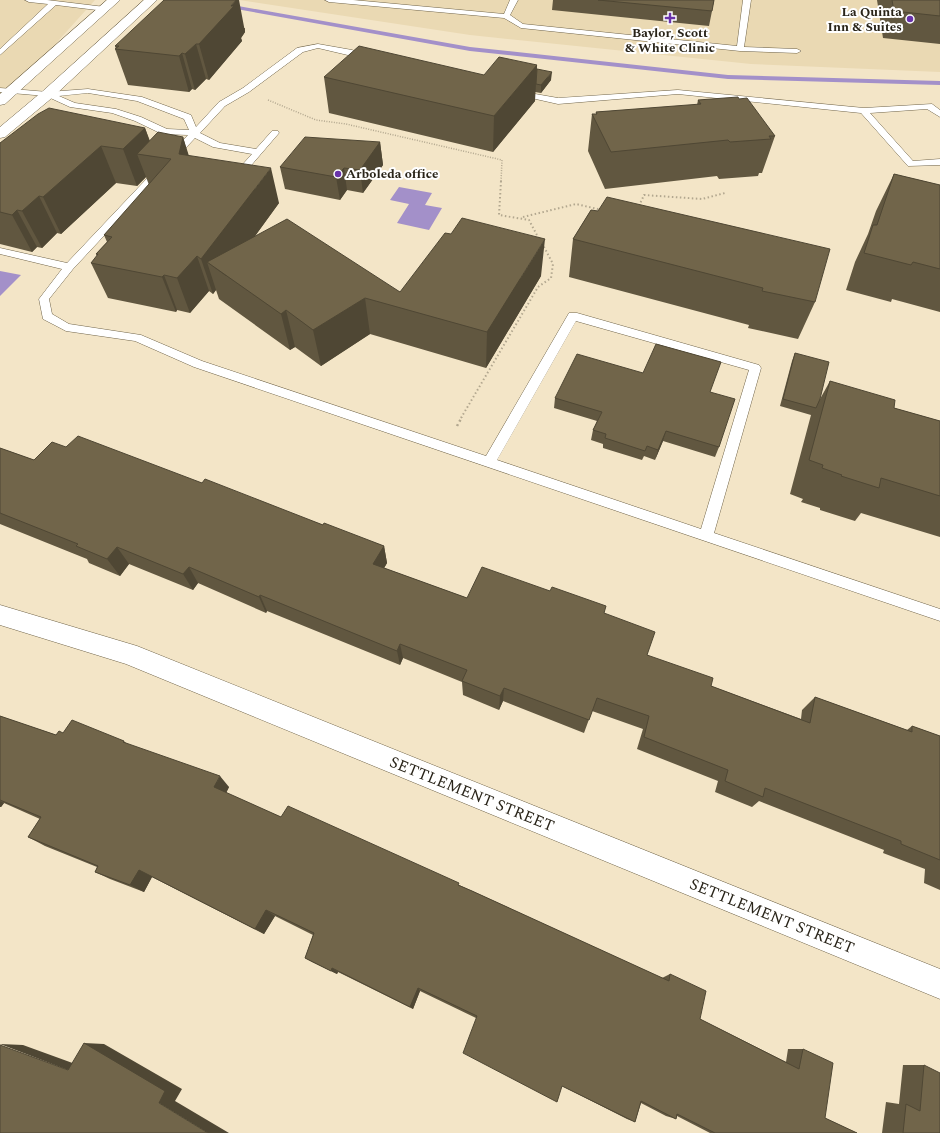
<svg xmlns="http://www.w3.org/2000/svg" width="940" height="1133" font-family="Spectral,serif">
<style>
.built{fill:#ead9b3}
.water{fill:#a390c9}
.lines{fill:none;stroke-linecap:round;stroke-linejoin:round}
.stream{fill:#a390c9;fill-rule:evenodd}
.service-casing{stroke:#71654a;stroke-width:1}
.minor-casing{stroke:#71654a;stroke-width:1}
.tertiary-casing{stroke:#71654a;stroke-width:1}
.path-far2{stroke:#b2a78f;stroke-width:1.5;stroke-dasharray:1 1.5;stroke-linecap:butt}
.path-far1{stroke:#b2a78f;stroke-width:2;stroke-dasharray:1.5 2.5;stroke-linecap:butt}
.path{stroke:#b2a78f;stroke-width:2.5;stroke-dasharray:2 3;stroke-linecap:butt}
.service{fill:#fff;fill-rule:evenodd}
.minor{fill:#fff;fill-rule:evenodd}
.tertiary{fill:#fff;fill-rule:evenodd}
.wall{fill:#615740}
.shaded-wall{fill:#4f4734}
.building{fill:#71654a;stroke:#4f4734}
.poi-dot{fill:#6933aa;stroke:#fff;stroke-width:1.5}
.labels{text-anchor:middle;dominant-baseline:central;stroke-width:4;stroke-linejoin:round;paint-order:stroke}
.far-poi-label{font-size:13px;font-weight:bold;fill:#292419;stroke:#fff;text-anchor:end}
.street-label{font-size:16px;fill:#292419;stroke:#fff}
</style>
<rect width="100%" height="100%" fill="#f3e5c7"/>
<path class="built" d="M0,0h95l-82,91 -13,9z
M239,0h701v72l-189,-8 -281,-29z"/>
<path class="water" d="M399,187l33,6 -7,12 17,3 -13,22 -32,-7 12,-19 -19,-4z
M0,271l21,4 -21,21z"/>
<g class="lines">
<path class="stream" d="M227,4l243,43 258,28 212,6v4l-212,-6 -258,-28 -245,-44z"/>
<defs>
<path id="service" d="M25,0h22l58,7 4,2 -4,2 -49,-6 -56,50v-6l48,-45 -19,-2z
M325,0h28l151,14 6,-14h8l-8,15 13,9 214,22 6,-46h8l-7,47 53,2 4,2 -4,2 -57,-2 -219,-23 -17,-10 -175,-16z
M318,44l34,6 21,8 -4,2 -51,-12 -15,4 -54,40 -24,14 -25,27 20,10 36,6 16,-18h6l1,2 -37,43 -3,1 -5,-3 18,-20 -39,-7 -18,-9 -122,131 -24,30 3,15 17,10 72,11 61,26 284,95 83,-143h8l182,52 2,3 -47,165 226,76v12l-746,-254 -59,-26 -69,-10 -23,-12 -4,-20 23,-30 -62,-15v-6l67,15 121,-128 -26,-1 -27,-13 -23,-8 -42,-6 -24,-11 -46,-4v-4l48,4 40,-3 54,8 49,18 5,12 23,-25 24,-14 54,-40zM88,93l49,8 47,18 5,11 -22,-1 -26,-12 -25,-8 -41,-6 -16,-7zM576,321l173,49 -48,159 -204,-69z
M678,90l186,18 68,-4 8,6v7l-13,-8 -57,4 43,48 27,-2v6l-32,1 -47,-53 -183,-19 -120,10 -40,-9 -4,-2 4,-2 40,7z"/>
<path id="minor" d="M0,605l137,41 803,323v30l-814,-335 -126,-39z"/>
<path id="tertiary" d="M107,0h13l-115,104 -5,1v-11z
M144,0h13l-104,97 -48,40 -5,1v-11l43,-36z"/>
</defs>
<use href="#service" class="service-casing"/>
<use href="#minor" class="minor-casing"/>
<use href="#tertiary" class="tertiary-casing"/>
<path class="path-far2" d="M268,100l48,20 30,4 156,36 -1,22"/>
<path class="path-far1" d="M501,181l-2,34 30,5 10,19
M639,206l5,-11 58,4 23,-6
M523,217l53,-13 26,6
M461,418l77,-131 13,-9 2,-14 -10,-19"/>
<path class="path" d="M457,426l5,-9"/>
<use href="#service" class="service"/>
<use href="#minor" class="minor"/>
<use href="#tertiary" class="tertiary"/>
</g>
<path class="wall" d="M553,0h161l-2,11 -3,15 -157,-16z
M877,0h63v44l-57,-6z
M245,28v4l-4,6 1,3 -33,39 -3,-1 -11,11 -3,-1 -3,3 -61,-7 -13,-36h1l-1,-3z
M537,65v4l14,11 -10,13 -6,-1v9l-42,51 -164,-39 -5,-36 160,-2z
M739,99l36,37 -13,37h-3l-1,3 -39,3 -2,-3 -112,13 -17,-38 4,-37h4v-2l101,-7 1,-5z
M145,128l5,13 33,-4 5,18 91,48 -24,33 145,56 141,-16 -55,92 -116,-34 -49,32 -26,-19 -5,3 -71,-51 -3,-9 -3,4 -4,-3 -19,22 -13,-3 -1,2 -68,-14 -17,-35 6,-7 -1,-2 11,-12 -3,-7 45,-50 -3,-8 -9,9 -21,-3 -55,51 -4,-1 -15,15 -5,-1 -5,5 -32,-8v-101z
M380,142l3,23 -20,28 -16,-3 -7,10 -55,-11 -5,-22z
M894,174l46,11v127l-48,-13 -1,3 -45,-12 9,-28 13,-28 8,-23z
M591,210l224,92 -17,37 -50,-11 1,-3 -180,-48 4,-38z
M795,353l25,46 10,-18 64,27 46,13v116l-79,-24 -6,8 -35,-11v-2l-19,-6 2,-3 -13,-5 21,-79 -31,-9 12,-45z
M710,392l9,55 -4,10 -52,-16 -8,19 -11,-4 -2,4 -39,-12v-4l-12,-4 2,-10 4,-9 -43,-13 1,-10z
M66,447l136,36 182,63 3,17 -3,5 83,30 137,15 43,42 64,31 90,33 1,-9 13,-13 92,33 5,-4 28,10v154l-16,-7 1,-14 -42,-16 1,-3 -125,-49 -7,6 -37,-15 3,-11 -81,-32 6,-20 -51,-18 -8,22 -81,-32 -4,9 -36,-15 -1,-13 -59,-24 -3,7 -133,-54 -1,2 -68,-30 -5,7 -64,-26 -9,12 -31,-13 -2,-4 -87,-35v-76l34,12z
M0,716l56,19 7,-2 61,8 3,3 102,43 -3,6 55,24 178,68 203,93 8,-4 30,45 86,43 2,-13h15l22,69 32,15h-147l-33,-17 -1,3 -10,-3 -25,-13 -6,19 -8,-3 -65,-33 -86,-68 -56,-27 -7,18 -75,-37 -1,2 -25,-12 -7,-4 8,-23 -38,-19 -11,18 -112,-57 -8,15 -34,-13 -15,-7 2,-5 -52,-21 -17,-9 12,-18 -36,-16 -3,4h-1z
M903,1065h21l16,68h-58l4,-31 13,2z"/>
<path class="shaded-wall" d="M236,0h3l6,32 -4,6 1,3 -33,39 -10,-36z
M196,44l10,35 -11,11 -10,-36z
M182,53l10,36 -3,3 -10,-36z
M537,65l-2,36 -42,51 1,-36z
M552,72l-1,8 -10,13v-8z
M145,128l10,29 -18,-3 9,23 -9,9 -14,-37z
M183,137l11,35 -15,-18z
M380,142l3,23 -20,28 -3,-23z
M101,146l15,37 -55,51 -18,-37z
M271,168l8,35 -53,73 -19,-14 9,28 -3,4 -12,-35z
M344,168l3,22 -7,10 -4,-23z
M39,196l18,37 -15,15 -20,-37z
M17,210l20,37 -5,5 -20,-37z
M545,239l-4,37 -55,92 1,-36z
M197,256l12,35 -19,22 -13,-35z
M164,275l13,35 -1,2 -14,-35z
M365,298l5,36 -49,32 -8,-36z
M286,310l9,37 -5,3 -9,-36z
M666,431l-3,10 -8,19 3,-10z
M384,546l3,17 -10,17 -4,-16z
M117,547l12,17 -9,12 -13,-17z
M189,567l9,16 -5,7 -10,-16z
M260,595l7,16 -1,2 -7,-16z
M400,644l3,14 -3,7 -3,-14z
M504,688l-1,13 -4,9 1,-14z
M220,776l9,11 -5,10 -10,-10z
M0,801l4,2 -3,4h-1z
M139,870l13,7 -8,15 -14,-7z
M266,910l9,6 -11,18 -9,-5z
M332,968l6,4 -1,2 -6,-3z
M418,988l2,3 -7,18 -3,-2z
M84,1043l20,1 78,45 -7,12 54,32h-21l-49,-30z
M0,1044l23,1 66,24 -21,1z"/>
<path class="building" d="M164,0h72l-5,6h3l-35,38h-3l-11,10 -3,-1 -3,3 -64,-7 4,-3h-4z
M598,0h116l-2,11z
M892,0h48v16l-46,-5z
M359,46l125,29 15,-18 38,8 -43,51 -170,-39z
M537,69l15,3 -11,13 -5,-1z
M738,97l1,2 8,-1 28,38h-6l2,3 -41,3 -2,-2 -117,12 -19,-38h5l-1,-2 105,-8 -3,-4z
M49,108l96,20 -22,21 -22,-3 -58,51 -4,-1 -17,15 -5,-1 -5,5 -12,-3v-69l38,-29z
M158,132l25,5 -4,17 92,14 -70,91 -4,-3 -20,22 -13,-3 -2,2 -71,-14 7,-9h-2l16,-17 -8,-2 67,-76 -34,-5z
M305,137l75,5 -20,28 -16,-2 -8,9 -56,-10z
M894,174l46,11v84l-27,-7 -2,3 -47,-12 9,-28h4z
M607,197l223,52 -15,53 -53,-11 1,-3 -190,-49 18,-29 7,1z
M462,218l83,21 -58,93 -122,-34 -52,32 -27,-20 -5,4 -74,-52 80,-43 113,73 45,-59 6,1z
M656,344l65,18 -11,30 25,7 -16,48 -53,-16 -8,19 -11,-4 -2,5 -40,-13 1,-4 -13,-4 9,-18 -47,-14 22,-44 66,19z
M795,353l34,9 -9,37 -4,9 -33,-9z
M830,381l65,19 -1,8 46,13v75l-59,-18 -2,10 -38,-12 1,-1 -20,-7 1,-3 -14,-5z
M78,436l124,47 3,-4 118,46 1,-2 60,23 -11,18 94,34 15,-31 68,24 2,-4 54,19 -2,7 51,19 -8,23 66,23 -2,8 99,37 5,-26 97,35v-6l28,10v124l-39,-16v-3l-136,-53 -2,9 -38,-16 3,-11 -84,-33 5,-21 -52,-18 -8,22 -85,-32 -4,8 -38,-15 5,-11 -67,-26 -3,7 -137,-56 -1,2 -70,-30 -6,7 -66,-27 -10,12 -31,-13 2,-2 -78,-31v-65l34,12 18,-18 14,5z
M0,716l56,19 3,-4 4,2 9,-13 52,21 -1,1 97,34 -6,11 67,30 7,-11 171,77 -1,2 14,6 197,90 1,-7 36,17 -6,28 99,50 4,-20 30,14 -8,55 32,15h-142l-38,-19 -1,5 -35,-18 -6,21 -73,-36 -5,16 -94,-49 14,-37 -59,-28 -8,19 -78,-39 -1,3 -26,-13 9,-25 -48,-23 -11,19 -116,-59 -9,15 -35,-13 3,-6 -70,-29 13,-20 -41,-17z
M84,1043l81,48 -6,12 49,30h-208v-88l68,25z
M924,1065l16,8v60h-37l3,-29 14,7z"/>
<g class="poi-dot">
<path d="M668 12h4v4h4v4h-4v4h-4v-4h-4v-4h4z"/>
<circle cx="910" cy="19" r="4"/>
<circle cx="338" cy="174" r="4"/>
</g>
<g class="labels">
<g class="far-poi-label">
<text x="902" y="12">La Quinta<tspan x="902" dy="15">Inn &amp; Suites</tspan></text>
<text x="670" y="33" text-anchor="middle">Baylor, Scott<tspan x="670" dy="15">&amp; White Clinic</tspan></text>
<text x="346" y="174" text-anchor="start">Arboleda office</text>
</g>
<g class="street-label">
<text transform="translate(472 794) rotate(22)">SETTLEMENT STREET</text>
<text transform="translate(772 916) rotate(22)">SETTLEMENT STREET</text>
</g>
</g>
</svg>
